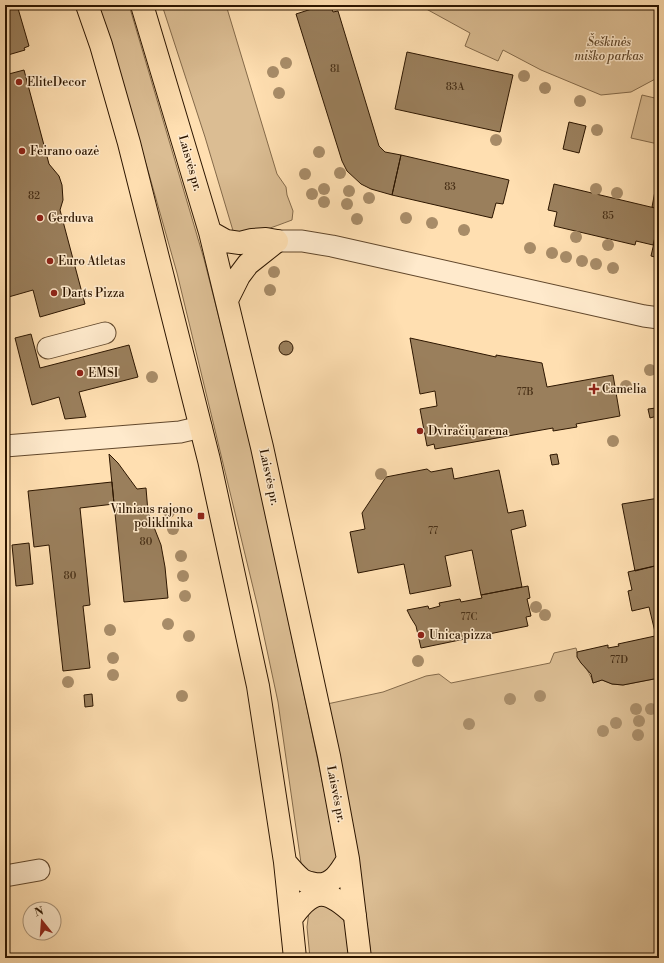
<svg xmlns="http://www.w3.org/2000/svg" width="664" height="963" font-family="'Libre Bodoni',serif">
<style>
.green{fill:#dbbd93;stroke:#846a4a}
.building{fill:#9a7f5c;stroke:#2d1600}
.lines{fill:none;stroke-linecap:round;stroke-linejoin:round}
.minor-casing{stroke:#62482c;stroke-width:23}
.major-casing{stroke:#2d1600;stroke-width:24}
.minor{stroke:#ffeacc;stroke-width:21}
.major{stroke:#ffdfb1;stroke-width:22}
.tree{fill:#a88c68}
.poi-dot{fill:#8f2418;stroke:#ffeacc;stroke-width:1.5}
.labels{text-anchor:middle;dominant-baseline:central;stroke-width:3;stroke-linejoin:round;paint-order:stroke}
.number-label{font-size:10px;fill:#483017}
.park-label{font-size:12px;font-style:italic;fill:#61482c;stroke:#ffeacc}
.poi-label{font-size:12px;fill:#2d1600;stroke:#ffeacc;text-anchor:start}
.street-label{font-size:12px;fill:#2d1600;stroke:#ffeacc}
</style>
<rect width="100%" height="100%" fill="#ffdfb1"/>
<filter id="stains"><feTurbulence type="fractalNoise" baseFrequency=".005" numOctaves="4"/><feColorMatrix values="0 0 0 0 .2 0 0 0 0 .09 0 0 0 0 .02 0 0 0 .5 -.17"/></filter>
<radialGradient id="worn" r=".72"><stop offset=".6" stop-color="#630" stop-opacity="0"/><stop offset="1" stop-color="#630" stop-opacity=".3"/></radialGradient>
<path class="green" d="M97,5h32l75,254 46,181 58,273 29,140 -1,12 -8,10 -15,2 -11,-7 -24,-168 -20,-94 -81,-335 -28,-99z
M162,5h64l51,169 9,13 1,8 6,16 -1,9c-19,7 -37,15 -58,14l-29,-97z
M419,5h240v72l-28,15 -30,3 -60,-25 -38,-20 -5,11 -33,-15 5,-13z
M642,95l17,4v39l-1,6 -27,-6z
M576,648c3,16 13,20 17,35l9,-3 10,4 11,1 36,-7v280h-288l-3,-28 -41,-226 56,-12 43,-16 13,-2 12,9 99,-20 4,-10z
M326,902c24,15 21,31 23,56h-39l-3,-31 2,-16z"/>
<path class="building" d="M5,5h12l12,41 -5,2 1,2 -17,5 -1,-3 -2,1z
M324,5h6l3,7 5,-1 41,135 6,6 16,3 -9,40 -21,-6 -10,-5 -14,-13 -5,-10 -46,-147z
M407,52l106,23 -13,57 -105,-23z
M24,70l25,94 10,12 3,9 1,15 -3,10 25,94 -45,13 -7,-27 -28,8v-223z
M569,122l17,4 -7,27 -16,-4z
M401,155l108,25 -6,24 -7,-1 -4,15 -100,-23z
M554,184l105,25v12l-6,24 -17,-4 -1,4 -81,-19 3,-14 -9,-2z
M655,191l4,1v17l-7,-2z
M659,221v37l-8,-2z
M31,334l9,34 89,-23 9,32 -59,15 7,25 -21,2 -6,-22 -27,8 -17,-67z
M410,338l86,19v-2l46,8 5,24 66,-12 7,41 -44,8 1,3 -24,4v-3l-118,21 -1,-5 -7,2 -7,-37 17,-3 -2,-15 -15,3z
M279 348a7 7 0 1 1 14 0a7 7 0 1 1-14 0Z
M656,408l1,8 -7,2 -2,-9z
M109,454l9,9 19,26 9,-1 2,24 13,33 4,22 3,31 -44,4z
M557,454l2,10 -7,1 -2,-10z
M452,468l2,11 45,-9 9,43 15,-3 3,16 -15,4 11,57 -41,8 -9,-45 -27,6 6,30 -41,8 -6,-30 -46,9 -8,-41 15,-3 -3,-16 24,-36 41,-8 4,3z
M112,482l2,22 -34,4 10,97 -7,1 7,62 -27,3 -14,-126 -15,2 -6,-56z
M659,498v67l-24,6 -13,-67z
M29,543l4,41 -17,2 -4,-41z
M659,565v66l-4,1 -6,-25 -17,4 -4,-20 4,-1 -4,-18z
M528,586l2,12 -3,1 4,17 -5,1 2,9 -107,22 -5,-22 -5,-8 -4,-8 21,-4 1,3 11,-3 -1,-3 21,-4 1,3 21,-4 -1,-3z
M659,631v47l-36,7 -11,-1 -10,-4 -9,3 -2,-9 -10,-11 -4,-6v-5l31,-7v3l11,-2 -1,-2 37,-8v-4z
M92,694l1,12 -8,1 -1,-12z"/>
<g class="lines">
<defs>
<path id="minor" d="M277,241h25l30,5 312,70 15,2
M48,348l57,-15
M5,446l175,-14 21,-5
M5,876l34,-6"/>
<path id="major" d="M87,5l14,40 28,98 80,317 49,226 27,176 10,96
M142,5l68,227 52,215 67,309 19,103 12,99
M210,232l16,9 14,2 12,-3 14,-1 11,2
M227,300l12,-24 9,-12 29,-23
M285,862c5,6 10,12 16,17 4,3 9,4 14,5 17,3 26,-13 33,-25
M291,919c23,-33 36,-30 64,-4"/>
</defs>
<use href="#minor" class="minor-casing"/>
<use href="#major" class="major-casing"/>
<use href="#minor" class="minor"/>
<use href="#major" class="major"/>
</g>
<g class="tree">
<circle cx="286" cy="63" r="6"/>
<circle cx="273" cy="72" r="6"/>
<circle cx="524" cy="76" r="6"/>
<circle cx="545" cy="88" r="6"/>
<circle cx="279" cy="93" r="6"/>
<circle cx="580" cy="101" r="6"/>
<circle cx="597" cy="130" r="6"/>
<circle cx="496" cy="140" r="6"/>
<circle cx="319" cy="152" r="6"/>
<circle cx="340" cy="173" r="6"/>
<circle cx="305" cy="174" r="6"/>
<circle cx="324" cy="189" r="6"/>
<circle cx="596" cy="189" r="6"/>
<circle cx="349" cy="191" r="6"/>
<circle cx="617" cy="193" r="6"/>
<circle cx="312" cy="194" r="6"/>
<circle cx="369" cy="198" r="6"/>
<circle cx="324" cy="202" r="6"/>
<circle cx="347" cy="204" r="6"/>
<circle cx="406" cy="218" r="6"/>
<circle cx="357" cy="219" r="6"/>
<circle cx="432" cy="223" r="6"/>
<circle cx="464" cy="230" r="6"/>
<circle cx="576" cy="237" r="6"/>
<circle cx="608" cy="245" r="6"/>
<circle cx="530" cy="248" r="6"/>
<circle cx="552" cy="253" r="6"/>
<circle cx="566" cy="257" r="6"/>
<circle cx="582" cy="261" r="6"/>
<circle cx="596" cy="264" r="6"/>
<circle cx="613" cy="268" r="6"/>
<circle cx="274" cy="272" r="6"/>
<circle cx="270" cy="290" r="6"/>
<circle cx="650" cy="370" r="6"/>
<circle cx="152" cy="377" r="6"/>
<circle cx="626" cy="386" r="6"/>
<circle cx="613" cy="441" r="6"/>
<circle cx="381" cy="474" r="6"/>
<circle cx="169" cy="512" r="6"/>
<circle cx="173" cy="529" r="6"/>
<circle cx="181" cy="556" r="6"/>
<circle cx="183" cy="576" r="6"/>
<circle cx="185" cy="596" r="6"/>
<circle cx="536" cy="607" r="6"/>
<circle cx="545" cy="615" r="6"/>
<circle cx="168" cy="624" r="6"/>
<circle cx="110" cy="630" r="6"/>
<circle cx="189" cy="636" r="6"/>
<circle cx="113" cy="658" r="6"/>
<circle cx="418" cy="661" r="6"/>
<circle cx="113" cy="675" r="6"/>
<circle cx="68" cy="682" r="6"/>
<circle cx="182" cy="696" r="6"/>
<circle cx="540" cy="696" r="6"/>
<circle cx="510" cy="699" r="6"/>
<circle cx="636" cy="709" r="6"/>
<circle cx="651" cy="709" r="6"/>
<circle cx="639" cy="721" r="6"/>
<circle cx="616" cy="723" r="6"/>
<circle cx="469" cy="724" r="6"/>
<circle cx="603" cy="731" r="6"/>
<circle cx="638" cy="735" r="6"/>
</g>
<g class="poi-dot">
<circle cx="19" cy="82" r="4"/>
<circle cx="22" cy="151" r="4"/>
<circle cx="40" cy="218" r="4"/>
<circle cx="50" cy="261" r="4"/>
<circle cx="54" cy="293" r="4"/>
<circle cx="80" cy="373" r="4"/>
<path d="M592 383h4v4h4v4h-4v4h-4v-4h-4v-4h4z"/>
<circle cx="420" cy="431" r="4"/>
<rect x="197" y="512" width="8" height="8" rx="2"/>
<circle cx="421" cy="635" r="4"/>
</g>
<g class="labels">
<g class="number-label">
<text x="335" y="69">81</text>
<text x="455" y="87">83A</text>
<text x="450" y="187">83</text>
<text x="34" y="196">82</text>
<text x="608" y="216">85</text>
<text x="525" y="392">77B</text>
<text x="433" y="531">77</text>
<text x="146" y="542">80</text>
<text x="70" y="576">80</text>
<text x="469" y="617">77C</text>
<text x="619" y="660">77D</text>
</g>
<g class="park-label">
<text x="609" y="42">Šeškinės<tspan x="609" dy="14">miško parkas</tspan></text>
</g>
<g class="poi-label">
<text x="27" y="82">EliteDecor</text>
<text x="30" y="151">Feirano oazė</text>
<text x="48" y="218">Gerduva</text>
<text x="58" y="261">Euro Atletas</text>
<text x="62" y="293">Darts Pizza</text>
<text x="88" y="373">EMSI</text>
<text x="602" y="389">Camelia</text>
<text x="428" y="431">Dviračių arena</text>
<text x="193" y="509" text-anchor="end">Vilniaus rajono<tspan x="193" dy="14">poliklinika</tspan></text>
<text x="429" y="635">Unica pizza</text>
</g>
<g class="street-label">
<text transform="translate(190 163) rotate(74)">Laisvės pr.</text>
<text transform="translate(269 477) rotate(78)">Laisvės pr.</text>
<text transform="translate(336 794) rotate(79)">Laisvės pr.</text>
</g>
</g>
<rect width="664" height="963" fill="none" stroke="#ffdfb1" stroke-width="20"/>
<rect x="6" y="6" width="652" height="951" fill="none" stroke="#2d1600" stroke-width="2"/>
<rect x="10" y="10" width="644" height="943" fill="none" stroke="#2d1600"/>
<g transform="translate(42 921) rotate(343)"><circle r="19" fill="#ffeacc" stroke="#ab957a"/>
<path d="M0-3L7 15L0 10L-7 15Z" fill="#8f2418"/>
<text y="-6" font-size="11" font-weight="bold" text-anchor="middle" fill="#2d1600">N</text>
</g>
<rect width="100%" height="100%" filter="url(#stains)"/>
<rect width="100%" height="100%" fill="url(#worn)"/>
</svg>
